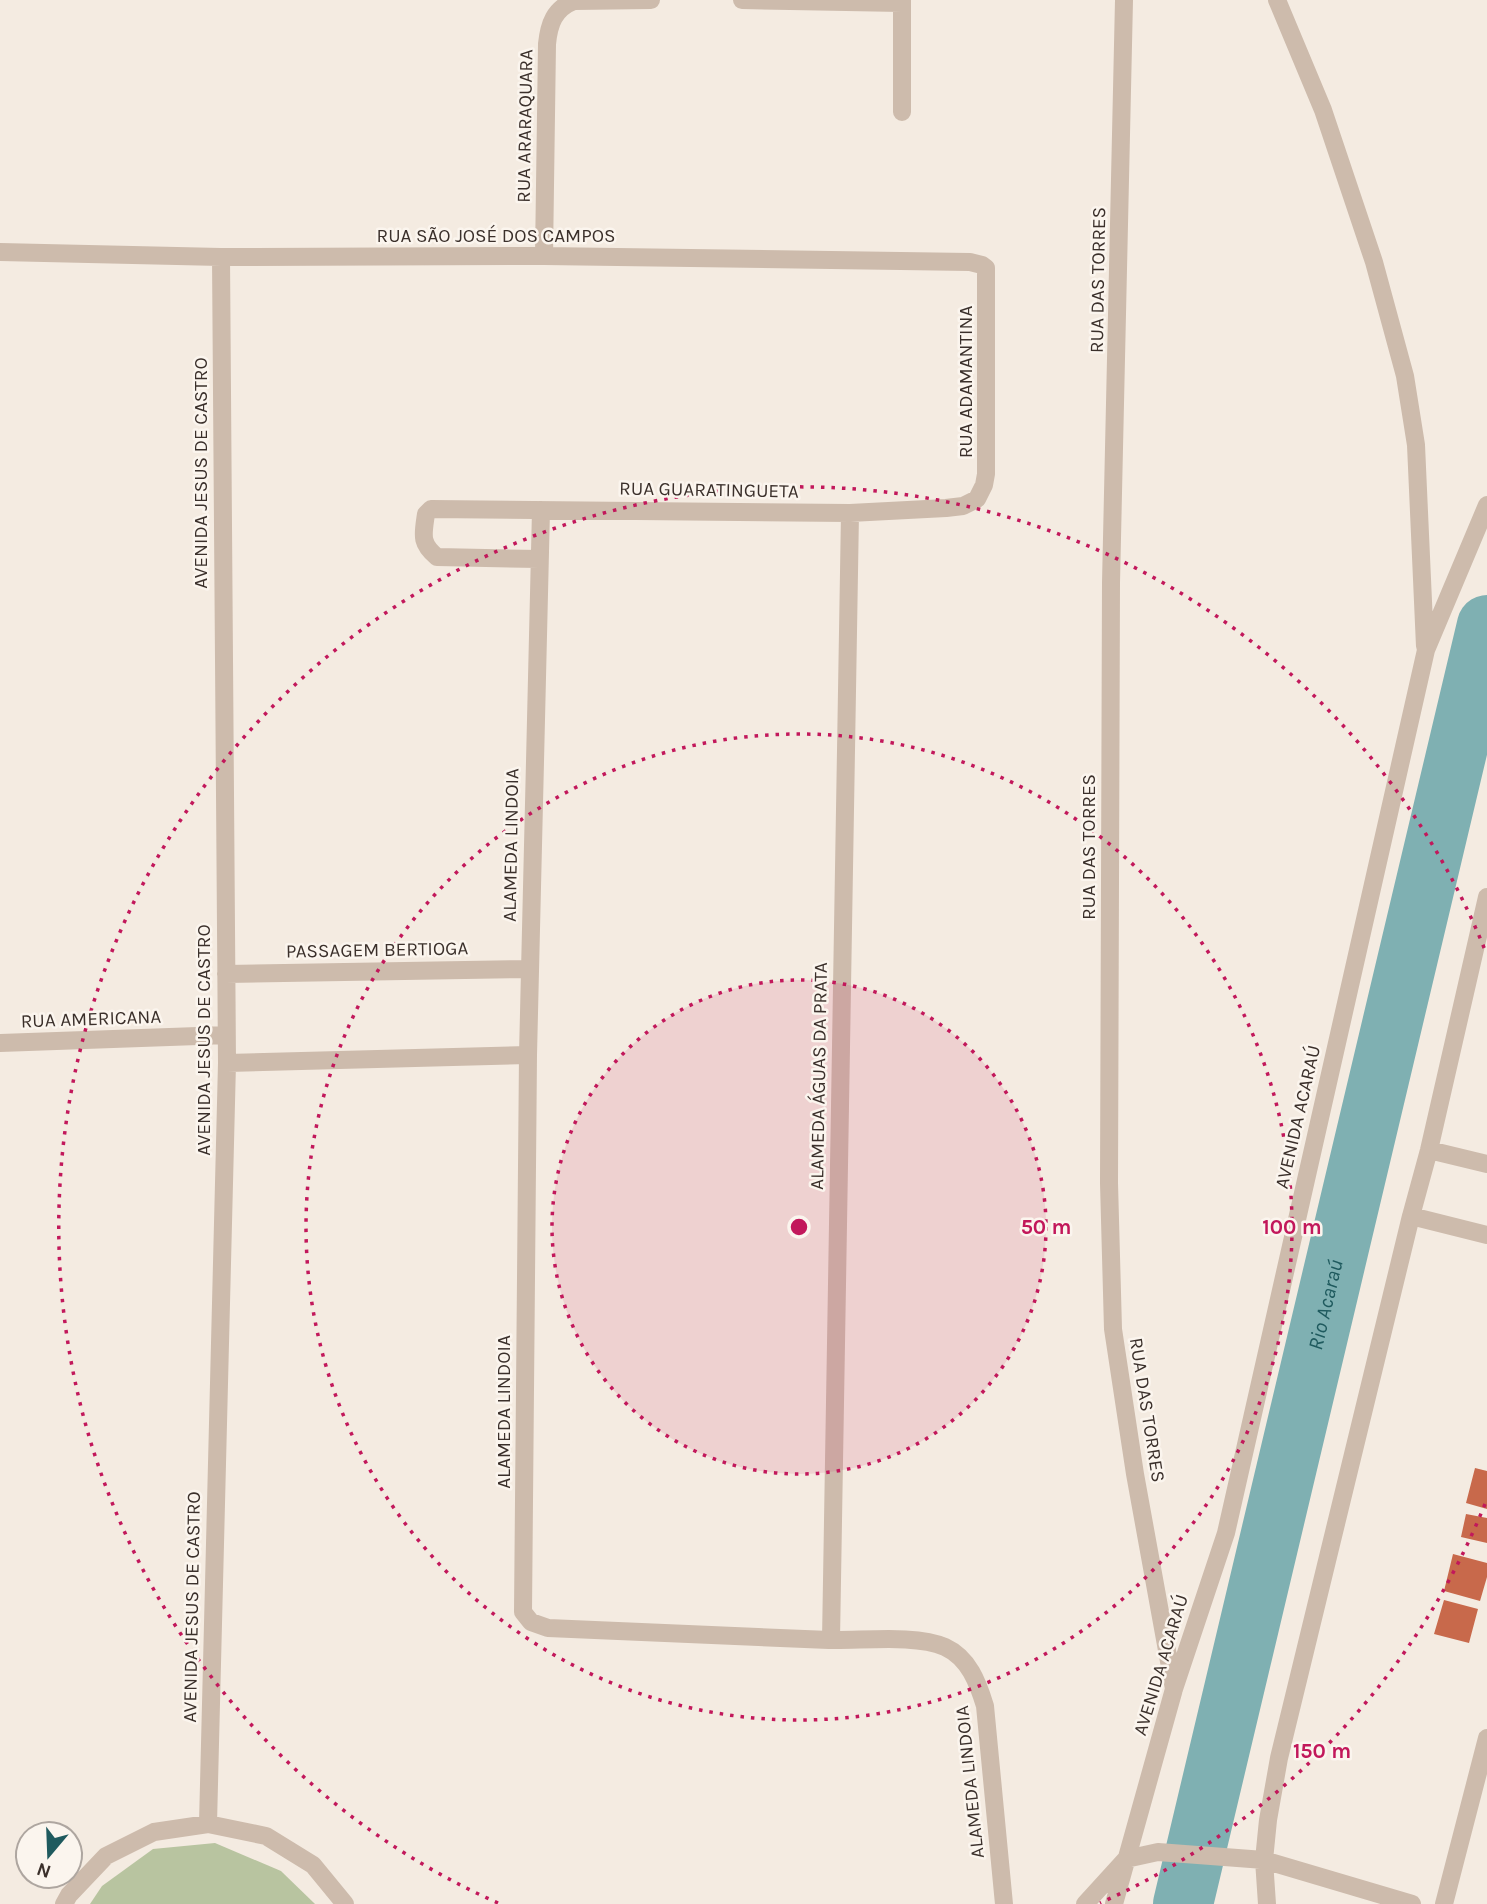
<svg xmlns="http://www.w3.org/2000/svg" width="1487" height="1904" font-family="Karla,sans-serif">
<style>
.green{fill:#b8c4a0}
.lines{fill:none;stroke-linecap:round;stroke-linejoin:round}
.river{stroke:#7fb0b2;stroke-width:60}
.building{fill:#c8694b}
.minor{stroke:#cdbbac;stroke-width:18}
.ring{fill:none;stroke:#c2185b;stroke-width:3.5;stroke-dasharray:3.5 7}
.labels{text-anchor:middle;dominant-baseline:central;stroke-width:5;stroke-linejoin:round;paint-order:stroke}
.street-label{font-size:19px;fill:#3b302b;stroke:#fbf5ee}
.water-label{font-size:21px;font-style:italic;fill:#1f5a5e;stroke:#fbf5ee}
.centre{fill:#c2185b;stroke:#fbf5ee;stroke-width:3.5}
.ring-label{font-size:21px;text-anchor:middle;font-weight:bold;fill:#c2185b;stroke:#fbf5ee;stroke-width:5;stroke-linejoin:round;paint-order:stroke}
</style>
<rect width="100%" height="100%" fill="#f4ebe1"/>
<path class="green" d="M215,1843l66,28 34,33h-225l12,-18 51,-37z"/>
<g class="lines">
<path class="river" id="s1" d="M1183,1904l304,-1279"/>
</g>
<path class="building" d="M1475,1468l12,3v38l-21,-6z
M1466,1514l21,4v25l-26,-6z
M1453,1554l34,9v14l-7,24 -36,-10z
M1444,1600l34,9 -9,34 -35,-9z"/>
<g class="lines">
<path class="minor" d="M742,0l160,3
M1124,0l-13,583 -2,600 4,146 22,145 39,215
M1277,0l46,110 51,152 31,114 11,69 9,201
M902,112v-112
M0,252l221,5 323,-1 426,6 12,3 4,3v206l-2,11 -7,14 -14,7 -17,2 -96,5 -419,-4 -5,5c-3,21 -6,29 11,43l102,2
M544,256l3,-212c2,-20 7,-35 27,-43l77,-1
M541,510l-13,545 -5,557 8,10 17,6c93,4 187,8 281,12 32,1 87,-6 116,7 24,11 33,36 40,59l19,198
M226,974l303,-5
M0,1043l226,-8
M227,1063l301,-8
M1429,1150l58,14
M1411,1216l76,19
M831,1640l19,-1127
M208,1824l19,-761 -6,-806
M64,1904l5,-9 37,-39 48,-24 54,-8 58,12 47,29 32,39
M1085,1904l41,-45 32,-7 106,8 148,44
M1114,1904l60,-215 52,-156 200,-883 61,-145
M1267,1904l-3,-44 4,-40 11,-62 132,-542 18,-66 58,-253
M1444,1904l43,-166"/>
</g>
<circle cx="799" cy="1227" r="247" fill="#c2185b" fill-opacity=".12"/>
<g class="ring">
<circle cx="799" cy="1227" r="247"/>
<circle cx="799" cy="1227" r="493"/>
<path d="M1485 1504A740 740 0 0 1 1100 1903M498 1903A740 740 0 1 1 1485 950"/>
</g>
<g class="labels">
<g class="street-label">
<text transform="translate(525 126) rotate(-89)">RUA ARARAQUARA</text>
<text x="496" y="236">RUA SÃO JOSÉ DOS CAMPOS</text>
<text transform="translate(1098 280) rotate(-89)">RUA DAS TORRES</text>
<text transform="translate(966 382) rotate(-90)">RUA ADAMANTINA</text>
<text transform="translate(201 473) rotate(-90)">AVENIDA JESUS DE CASTRO</text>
<text transform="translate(709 490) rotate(1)">RUA GUARATINGUETA</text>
<text transform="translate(511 845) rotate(-89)">ALAMEDA LINDOIA</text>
<text transform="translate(1089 847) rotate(-90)">RUA DAS TORRES</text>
<text transform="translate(377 950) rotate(-1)">PASSAGEM BERTIOGA</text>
<text transform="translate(91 1019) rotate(-2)">RUA AMERICANA</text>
<text transform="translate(204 1040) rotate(-90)">AVENIDA JESUS DE CASTRO</text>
<text transform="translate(819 1076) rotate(-89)">ALAMEDA ÁGUAS DA PRATA</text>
<text transform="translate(1298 1117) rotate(-77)">AVENIDA ACARAÚ</text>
<text transform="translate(1147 1410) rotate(81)">RUA DAS TORRES</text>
<text transform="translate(504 1412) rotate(-90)">ALAMEDA LINDOIA</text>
<text transform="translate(192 1607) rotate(-89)">AVENIDA JESUS DE CASTRO</text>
<text transform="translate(1161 1665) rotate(-73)">AVENIDA ACARAÚ</text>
<text transform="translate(970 1782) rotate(-96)">ALAMEDA LINDOIA</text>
</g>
<g class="water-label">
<text stroke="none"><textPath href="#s1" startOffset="616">Rio Acaraú</textPath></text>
</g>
</g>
<circle cx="799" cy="1227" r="10" class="centre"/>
<g class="ring-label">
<text x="1046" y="1234">50 m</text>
<text x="1292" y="1234">100 m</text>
<text x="1322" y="1758">150 m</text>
</g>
<g transform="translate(49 1855) rotate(199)"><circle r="33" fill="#fbf5ee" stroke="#aea6a0" stroke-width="2"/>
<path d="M0-5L12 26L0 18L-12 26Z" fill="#1f5a5e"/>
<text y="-10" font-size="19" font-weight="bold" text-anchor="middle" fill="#3b302b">N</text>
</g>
</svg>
